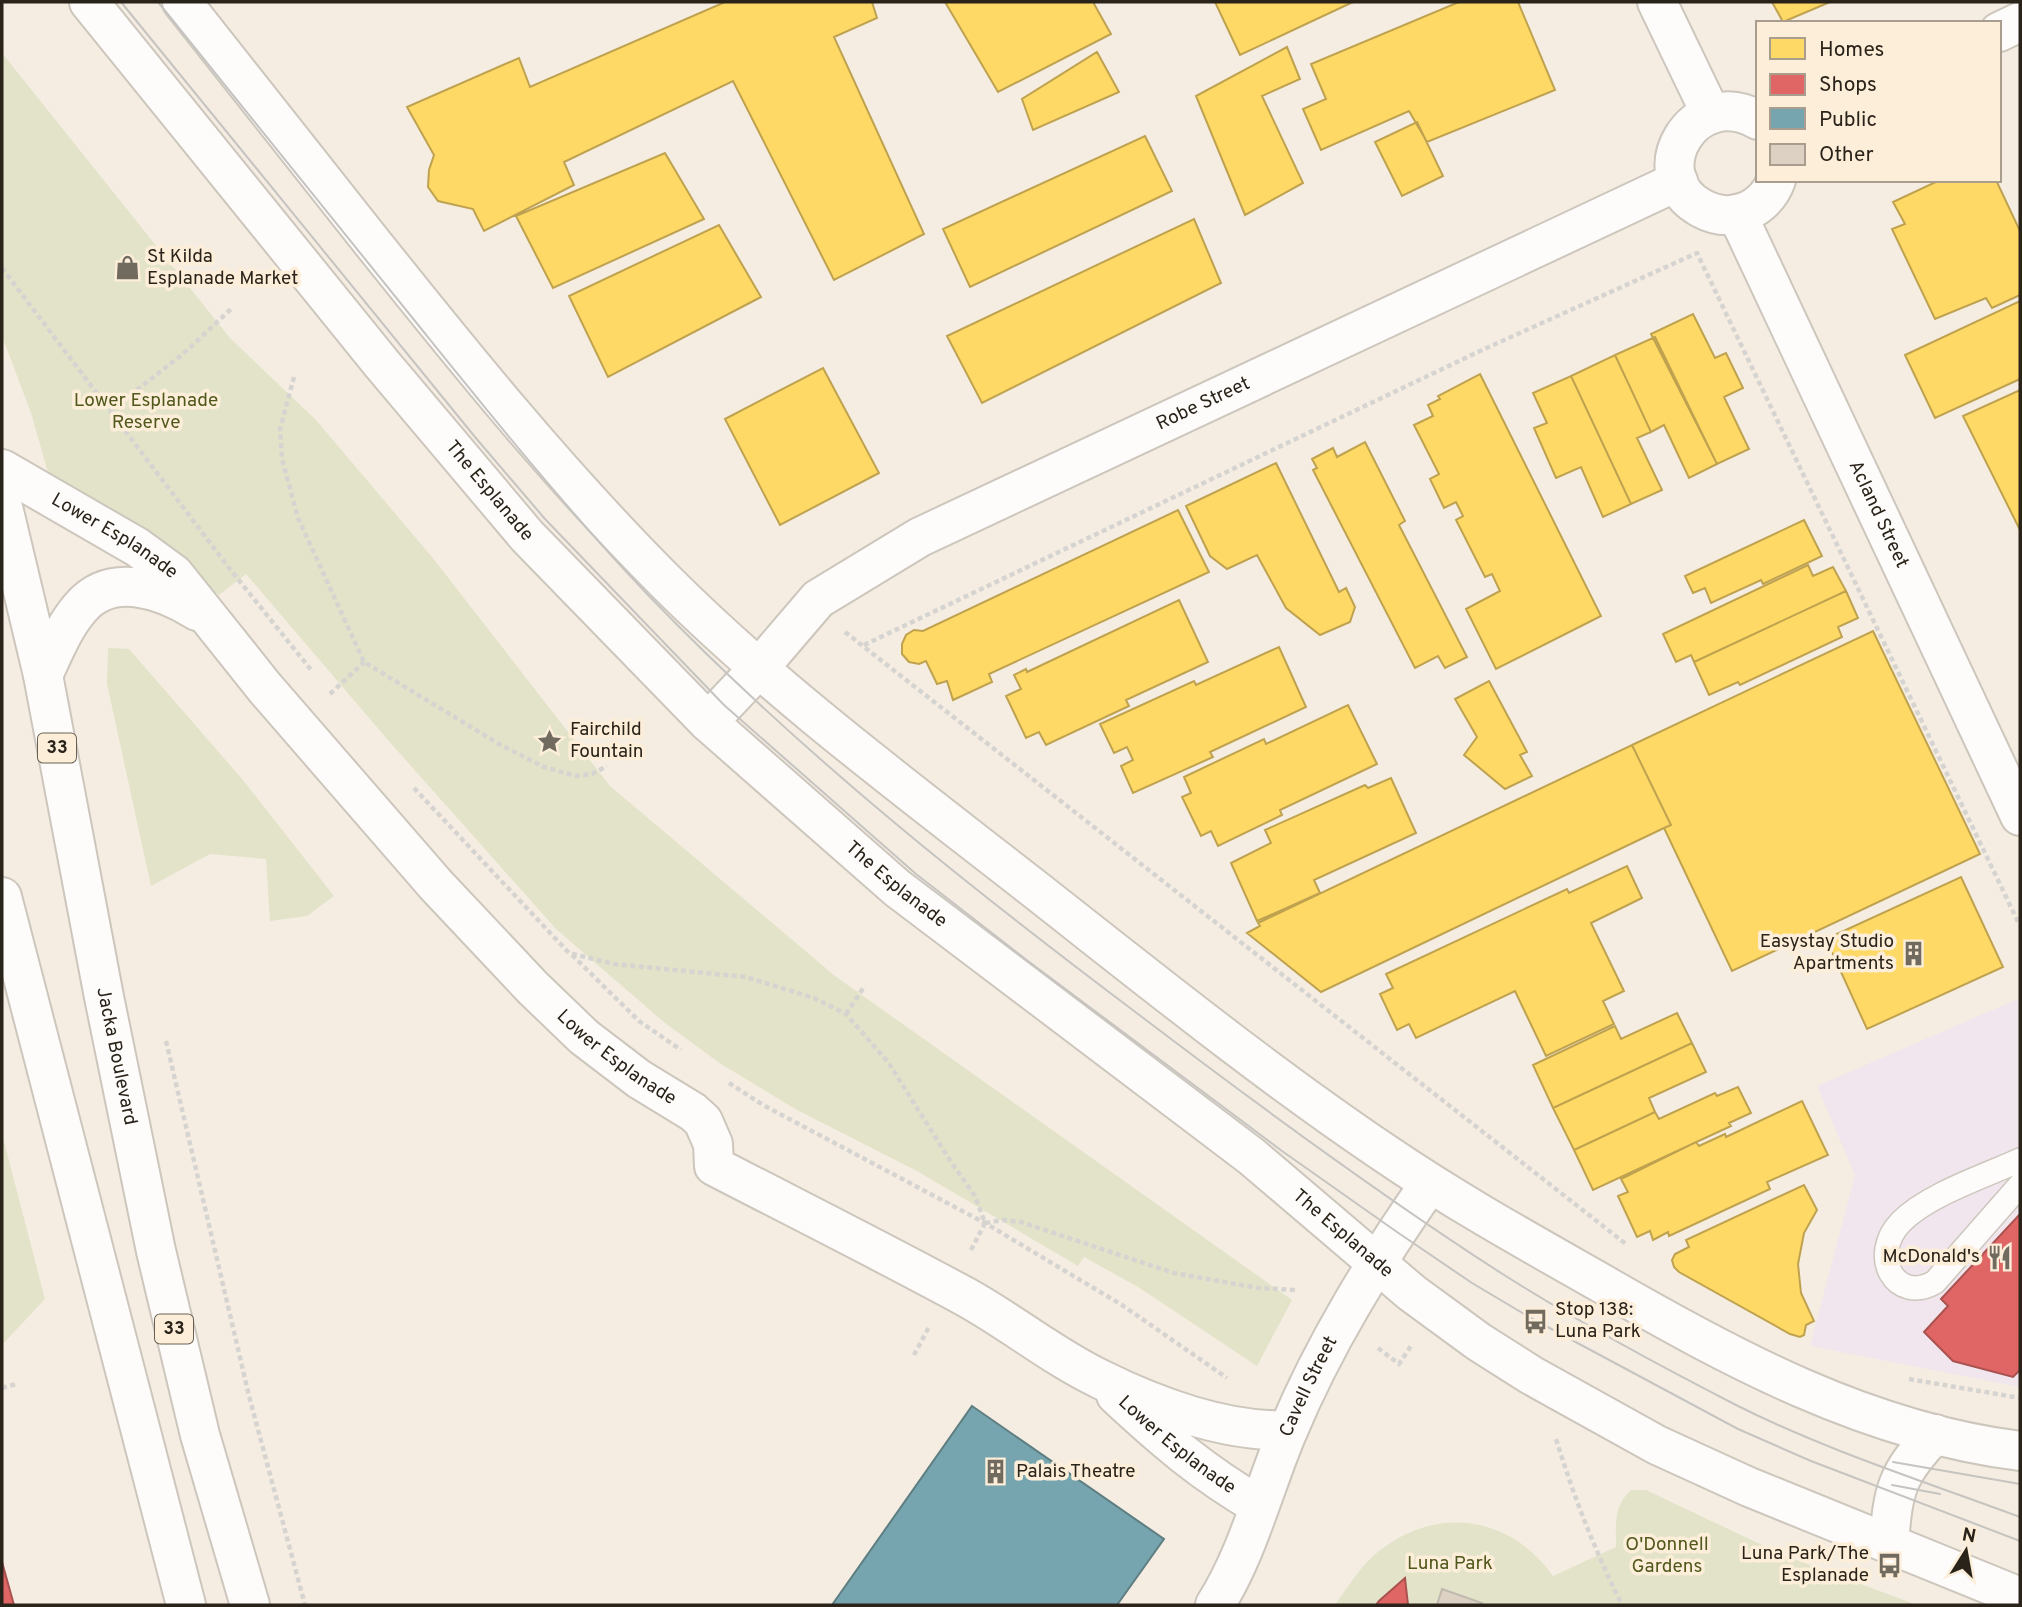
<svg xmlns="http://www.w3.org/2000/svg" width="2022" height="1607" font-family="Overpass,sans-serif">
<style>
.commercial{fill:#f1e6ed}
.green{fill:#e2e3c8}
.homes{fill:#ffd966;stroke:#bfa24f;stroke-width:2}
.shops{fill:#e06666;stroke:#a9524f;stroke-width:2}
.public{fill:#76a5af;stroke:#5f7e82;stroke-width:2}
.building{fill:#dcd1c3;stroke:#c0b9af;stroke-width:2}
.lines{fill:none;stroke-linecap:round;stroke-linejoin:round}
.lane-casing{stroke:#cdc6bd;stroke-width:26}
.street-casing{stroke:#cdc6bd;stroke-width:42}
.secondary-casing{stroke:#cdc6bd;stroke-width:42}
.primary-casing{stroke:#cdc6bd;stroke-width:42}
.path{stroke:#d6d4d1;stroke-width:4.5;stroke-dasharray:5 3.5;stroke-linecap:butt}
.lane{stroke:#fefcfb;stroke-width:23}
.street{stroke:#fefcfb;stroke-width:38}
.secondary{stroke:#fefcfb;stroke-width:38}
.primary{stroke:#fefcfb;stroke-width:38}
.tram{stroke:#c6c4c1;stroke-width:2}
.labels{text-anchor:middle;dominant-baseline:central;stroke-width:7;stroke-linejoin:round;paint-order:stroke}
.shield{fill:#fdeeda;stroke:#696053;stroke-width:2}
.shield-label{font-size:18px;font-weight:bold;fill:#2a2319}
.poi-label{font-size:19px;fill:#2a2319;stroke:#fdeeda;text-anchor:start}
.park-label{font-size:19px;fill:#51581b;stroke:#fdeeda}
.street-label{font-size:19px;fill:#2a2319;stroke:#fdeeda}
</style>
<rect width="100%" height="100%" fill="#f5ede2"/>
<path class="commercial" d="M2020,998v389l-210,-41 45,-171 -38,-89z"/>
<path class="green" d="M2,53l228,285 86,82 116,137 178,229 225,190 457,324 -35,66 -119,-79 -54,-30 -6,9 -161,-95 -120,-61 -76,-46 -56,-41 -109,-94 -169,-190 -141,-165 -27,21 -41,-34 -127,-78 -20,-70 -29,-77z
M108,648l21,1 114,131 91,116 -27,20 -37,5 -4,-62 -56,-5 -59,32 -44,-202z
M2,1134l43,165 -43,46z
M1631,1490h15l137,65 134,50h-582c13,-18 26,-40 44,-54 58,-46 132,-35 174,25l63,-29c0,-24 -3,-40 15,-57z"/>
<path class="homes" d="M725,2h147l5,16 -43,19 90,197 -90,46 -101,-199 -169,81 10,23 -90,46 -11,-22 -35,-8 -10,-14 1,-17 5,-15 -27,-48 112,-49 11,29z
M945,2h148l18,32 -113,58z
M1215,2h138l-113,53z
M1459,2h59l37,88 -128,52 -18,-31 -88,39 -18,-41 23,-10 -15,-35z
M1772,2h58l-47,20z
M1287,47l13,32 -38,17 41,87 -58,32 -49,-119z
M1097,52l22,40 -86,38 -11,-31z
M1417,122l26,54 -41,20 -27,-54z
M1145,136l27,55 -202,96 -27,-58z
M665,153l39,66 -151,69 -37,-72z
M1940,180h56l24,51v64l-28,13 -6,-10 -51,21 -43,-90 13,-5 -12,-22z
M1194,219l27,64 -239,120 -35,-67z
M719,225l42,72 -153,80 -39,-81z
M2020,301v78l-85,39 -30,-63z
M1693,314l22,44 11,-5 17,35 -19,9 25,52 -32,15 -66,-130z
M1655,337l62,127 -28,14 -25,-53 -13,7 -36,-77z
M1615,355l36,77 -14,6 25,52 -31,14 -60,-128z
M823,368l56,105 -99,52 -55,-106z
M1480,374l121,242 -105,53 -30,-60 34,-18 -8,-17 -7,3 -29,-57 7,-4 -7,-14 -12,6 -14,-29 9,-5 -25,-49 19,-9 -5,-11 12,-6 -2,-3z
M1571,376l60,128 -28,13 -22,-50 -25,11 -22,-50 13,-5 -14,-30z
M2020,390v140l-57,-114z
M1365,442l40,79 -6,4 68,132 -22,11 -7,-12 -23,12 -102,-198 4,-2 -5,-9 21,-11 4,9z
M1276,463l63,129 7,-4 9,19 -5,15 -30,13 -34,-27 -29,-53 -30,14 -17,-13 -24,-50z
M1178,510l31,62 -220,102 3,8 -39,18 -6,-19 -10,3 -11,-23 -7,3 -10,-2 -7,-8v-10l4,-9 8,-5 9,1z
M1804,520l18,36 -59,28 -2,-4 -50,23 -6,-15 -12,5 -8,-17z
M1808,565l5,11 20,-9 13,24 -152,71 -3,-7 -15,7 -13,-28z
M1846,591l12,27 -20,9 4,10 -102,48 -2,-3 -29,13 -15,-33z
M1179,600l29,62 -82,38 3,6 -83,39 -7,-13 -13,6 -20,-42 15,-7 -7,-14 12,-6 1,3z
M1873,631l107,223 -248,117 -68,-143 7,-3 -39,-80z
M1279,647l27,60 -96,45 3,5 -80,36 -12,-27 12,-6 -6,-13 -13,6 -14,-29 94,-43 2,4z
M1489,681l38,71 -7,3 12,21 -27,13 -41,-34 13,-18 -22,-38z
M1348,705l29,59 -97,46 2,5 -64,31 -7,-15 -10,5 -19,-39 9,-4 -7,-16 80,-38 2,5z
M1632,745l39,80 -7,3 -343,164 -74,-59 13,-7 -2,-3z
M1391,778l25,55 -102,47 6,13 -63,28 -26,-58 40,-20 -6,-13 100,-45 3,3z
M1627,866l15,32 -51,25 33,68 -21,10 11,23 -68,32 -31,-65 -99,47 -7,-14 -12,6 -17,-36 13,-6 -7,-14 181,-85 2,4z
M1961,877l42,90 -136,62 -41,-90z
M1677,1013l15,30 -139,65 -20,-43 82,-39 6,13z
M1692,1043l14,29 -57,26 6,14 -81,38 -21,-42z
M1738,1087l13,26 -22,10 2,3 -138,64 -19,-40 81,-38 4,7 56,-26 2,3z
M1802,1101l26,54 -61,27 3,7 -101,47 -1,-4 -15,8 -3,-9 -13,6 -19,-41 10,-4 -7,-13 75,-37 3,4 26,-12 1,3z
M1804,1185l13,25 -13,23 -6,31 3,29 13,28 -8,4 -2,10 -4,2 -10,-3 -111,-62 -5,-5 -2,-7 3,-6 14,-7 -3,-7z"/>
<path class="shops" d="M2020,1214v156l-7,7 -60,-16 -29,-29 24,-26 -7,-7z
M2,1562l12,43h-12z
M1405,1578l3,27h-32l3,-4z"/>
<path class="public" d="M972,1406l192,133 -47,66h-285z"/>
<path class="building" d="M1442,1589l40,14 -1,2h-44z"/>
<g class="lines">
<defs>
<path id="lane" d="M2020,1160c-35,16 -93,35 -119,62 -33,34 -5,83 34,60l85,-97"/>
<g id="street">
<path d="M1657,2l54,112"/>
<path d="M1999,32l21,-10"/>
<path d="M1758,120c-65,-37 -117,55 -57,88 11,6 23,9 36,6 18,-3 33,-17 39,-34"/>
<path id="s1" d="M1737,214l283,602"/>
<path id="s2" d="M2,469l135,78 37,27 91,114 171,197 97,103 51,49 55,42 54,33 10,9 10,23 1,22c83,43 167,85 250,130 46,25 88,60 136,83 54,27 127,54 188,51"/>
<path id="s3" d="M759,668l59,-69 102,-62 758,-356"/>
<path d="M43,675c11,-23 21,-49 38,-68 31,-36 83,-17 116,4"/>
<path id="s4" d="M1116,1395c47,44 87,78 142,110"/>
</g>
<g id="secondary">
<path id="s5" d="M89,2l293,362 145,172 181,186 189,166 354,268 161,137 67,49 52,33 126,70 92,42 271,110"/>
<path d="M182,2c61,78 124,156 185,234 95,119 190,237 298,345 111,111 243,209 367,306 116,91 231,184 354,267 69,47 143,88 215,129 131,76 267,149 419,168"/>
<path d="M708,722l51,-54"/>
<path d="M1889,1544c4,-54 7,-70 46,-110"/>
<path id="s6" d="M1215,1605c33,-52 48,-115 72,-172 37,-89 88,-171 143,-250"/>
</g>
<g id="primary">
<path id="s7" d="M2,503l41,172 61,322 52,254 44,184 50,170"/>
<path d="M2,897l184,708"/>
</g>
</defs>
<use href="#lane" class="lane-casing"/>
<use href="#street" class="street-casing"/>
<use href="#secondary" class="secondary-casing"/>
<use href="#primary" class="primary-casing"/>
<path class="path" d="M2,268l227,300 83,103
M294,377l-14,52 2,30 16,59 66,144 135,82 45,23 32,9 16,-2 15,-8
M110,411l73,-57 48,-45
M845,632l781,612
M864,645l616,-294 217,-98 323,673
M330,694l34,-32
M414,788l155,165 45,11 132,13 68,21 32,16 42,48 65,103 22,31 10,27 18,-3 18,2 153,51 84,15 39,2
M572,955l67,66 42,29
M846,1014l18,-27
M166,1041l83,355 56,209
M729,1083l34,22 222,118 137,82 105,73
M971,1250l14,-27
M1378,1348l21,16 12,-18
M914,1355l16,-30
M1909,1379l111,19
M2,1388l14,-4
M1556,1439c18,58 39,112 66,166"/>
<use href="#lane" class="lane"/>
<use href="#street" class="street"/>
<use href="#secondary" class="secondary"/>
<use href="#primary" class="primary"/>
<path class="tram" d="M121,2l354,435 70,82 179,186 192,169 112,87 254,190 115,81 75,51 57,34 209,112 73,32 209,80
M158,2c86,108 173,216 261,324 75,93 147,183 230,270 150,156 320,291 493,421 117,89 235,176 359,256 75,48 155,91 235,132 89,45 190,77 284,112
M1893,1462l127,22
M1892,1485l48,9"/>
</g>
<defs>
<symbol id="shop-bare" viewBox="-9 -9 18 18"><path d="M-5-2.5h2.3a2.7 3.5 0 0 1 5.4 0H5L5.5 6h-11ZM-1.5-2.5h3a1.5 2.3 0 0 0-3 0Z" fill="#716a5f" stroke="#fdeeda" stroke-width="2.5" paint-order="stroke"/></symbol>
<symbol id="sight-bare" viewBox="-9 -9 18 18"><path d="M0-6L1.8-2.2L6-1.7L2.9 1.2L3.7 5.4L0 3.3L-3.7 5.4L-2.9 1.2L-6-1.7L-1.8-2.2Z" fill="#716a5f" stroke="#fdeeda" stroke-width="2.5" paint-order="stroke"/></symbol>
<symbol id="building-bare" viewBox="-9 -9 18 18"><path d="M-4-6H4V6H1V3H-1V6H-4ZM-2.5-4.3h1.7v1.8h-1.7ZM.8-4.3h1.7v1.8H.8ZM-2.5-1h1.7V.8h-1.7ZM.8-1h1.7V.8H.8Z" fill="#716a5f" stroke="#fdeeda" stroke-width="2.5" paint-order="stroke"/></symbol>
<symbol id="restaurant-bare" viewBox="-9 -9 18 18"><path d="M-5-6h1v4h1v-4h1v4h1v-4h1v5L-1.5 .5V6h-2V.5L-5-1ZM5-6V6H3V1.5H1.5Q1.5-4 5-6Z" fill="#716a5f" stroke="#fdeeda" stroke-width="2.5" paint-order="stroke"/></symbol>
<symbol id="bus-bare" viewBox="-9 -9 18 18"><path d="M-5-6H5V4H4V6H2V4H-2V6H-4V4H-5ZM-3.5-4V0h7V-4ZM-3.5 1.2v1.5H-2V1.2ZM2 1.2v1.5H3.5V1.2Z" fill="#716a5f" stroke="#fdeeda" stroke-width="2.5" paint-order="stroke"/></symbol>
</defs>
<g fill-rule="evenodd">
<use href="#shop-bare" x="110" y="250" width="35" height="35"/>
<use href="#sight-bare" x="532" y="724" width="35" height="35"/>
<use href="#building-bare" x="1896" y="936" width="35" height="35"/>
<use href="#restaurant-bare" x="1982" y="1240" width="35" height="35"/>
<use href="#bus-bare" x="1518" y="1304" width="35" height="35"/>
<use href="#building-bare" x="978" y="1454" width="35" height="35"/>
<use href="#bus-bare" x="1872" y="1548" width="35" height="35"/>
</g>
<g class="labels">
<g class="shield">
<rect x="38" y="733.5" width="38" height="29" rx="5"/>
<rect x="155" y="1314.5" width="38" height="29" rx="5"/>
</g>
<g class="shield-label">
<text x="57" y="748">33</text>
<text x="174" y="1329">33</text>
</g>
<g class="poi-label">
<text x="147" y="257">St Kilda<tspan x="147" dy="22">Esplanade Market</tspan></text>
<text x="570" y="730">Fairchild<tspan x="570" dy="22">Fountain</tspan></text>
<text x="1894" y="942" text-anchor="end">Easystay Studio<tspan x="1894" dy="22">Apartments</tspan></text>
<text x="1980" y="1257" text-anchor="end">McDonald's</text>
<text x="1555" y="1310">Stop 138:<tspan x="1555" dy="22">Luna Park</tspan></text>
<text x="1016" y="1472">Palais Theatre</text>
<text x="1869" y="1554" text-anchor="end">Luna Park/The<tspan x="1869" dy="22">Esplanade</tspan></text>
</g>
<g class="park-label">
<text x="146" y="401">Lower Esplanade<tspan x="146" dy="22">Reserve</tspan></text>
<text x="1667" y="1545">O'Donnell<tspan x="1667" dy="22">Gardens</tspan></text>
<text x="1450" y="1564">Luna Park</text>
</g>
<g class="street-label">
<text stroke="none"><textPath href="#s3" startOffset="523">Robe Street</textPath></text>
<text stroke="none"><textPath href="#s5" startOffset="632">The Esplanade</textPath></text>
<text stroke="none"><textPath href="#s1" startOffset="332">Acland Street</textPath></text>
<text stroke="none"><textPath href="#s2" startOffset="131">Lower Esplanade</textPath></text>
<text stroke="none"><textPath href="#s5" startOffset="1199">The Esplanade</textPath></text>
<text stroke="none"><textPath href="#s7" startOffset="565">Jacka Boulevard</textPath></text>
<text stroke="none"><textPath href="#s2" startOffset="859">Lower Esplanade</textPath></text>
<text stroke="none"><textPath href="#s5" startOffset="1766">The Esplanade</textPath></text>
<text stroke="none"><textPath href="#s6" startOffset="238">Cavell Street</textPath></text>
<text stroke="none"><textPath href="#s4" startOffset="79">Lower Esplanade</textPath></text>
</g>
</g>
<rect width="2022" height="1607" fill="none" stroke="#2a2319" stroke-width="7"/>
<rect x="1756" y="21" width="245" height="161" fill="#fdeeda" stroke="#a99d8d" stroke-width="2"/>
<rect x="1770" y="38" width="35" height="21" fill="#ffd966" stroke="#a99d8d" stroke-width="2"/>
<text x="1819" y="56" font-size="21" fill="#2a2319">Homes</text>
<rect x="1770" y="74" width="35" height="21" fill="#e06666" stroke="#a99d8d" stroke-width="2"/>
<text x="1819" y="91" font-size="21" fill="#2a2319">Shops</text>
<rect x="1770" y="108" width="35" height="21" fill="#76a5af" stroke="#a99d8d" stroke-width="2"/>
<text x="1819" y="126" font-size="21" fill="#2a2319">Public</text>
<rect x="1770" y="144" width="35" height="21" fill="#dcd1c3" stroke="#a99d8d" stroke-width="2"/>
<text x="1819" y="161" font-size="21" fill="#2a2319">Other</text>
<g transform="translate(1966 1551) rotate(11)" stroke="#fdeeda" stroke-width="5" paint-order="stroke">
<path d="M0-5L12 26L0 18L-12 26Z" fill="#2a2319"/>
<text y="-10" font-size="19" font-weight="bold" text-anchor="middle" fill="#2a2319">N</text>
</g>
</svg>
